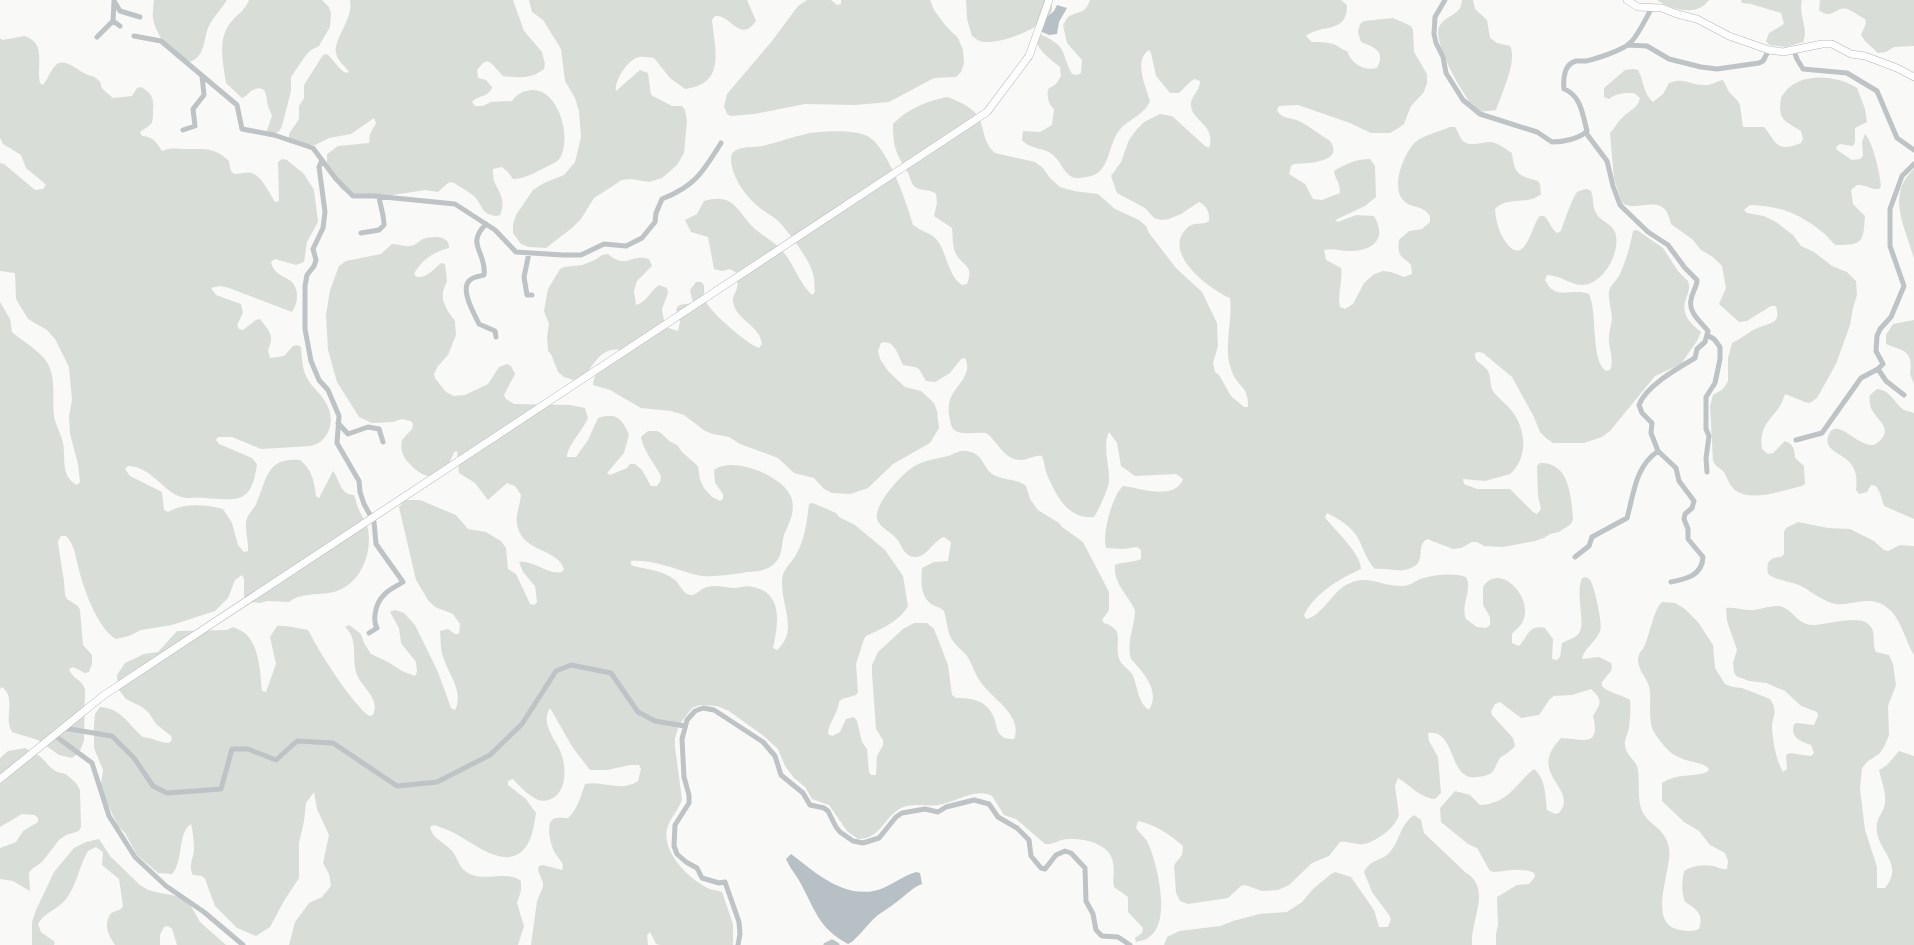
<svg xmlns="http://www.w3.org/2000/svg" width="1914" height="945" font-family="'Noto Sans',sans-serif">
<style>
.green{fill:#d9ddd7}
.water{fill:#b7c1c5}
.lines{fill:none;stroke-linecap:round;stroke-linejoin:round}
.secondary-casing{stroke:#b1b7bb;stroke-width:8}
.street{stroke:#bec3c6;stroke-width:5}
.secondary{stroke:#fff;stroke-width:7}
</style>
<rect width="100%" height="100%" fill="#f9f9f7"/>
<path class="green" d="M154,0h73c-6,10 -17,20 -20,31 -3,10 -3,23 -13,29 -17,10 -36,-24 -40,-37 -2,-7 -1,-15 0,-23z
M249,0h73l7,7 2,6 -1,14 -11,19 -8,4 -5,5 -15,22v14l-9,35 -2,4 -7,6 -7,-3 6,-17c-1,-3 -3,-7 -4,-10 -2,-7 0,-21 -13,-17 -6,2 -7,7 -13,9l-16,-15c-3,-20 -9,-44 5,-61 7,-9 13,-10 18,-22z
M350,0h163l11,31 18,21 3,12 -1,5c-13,10 -25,9 -41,7l-12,-13 -4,-2 -4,2 -6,7 1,8 8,2 6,7c-2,10 -14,8 -20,15l3,4h8l8,-4 21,-1c6,-8 11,-10 20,-11 27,-1 40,48 28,68 -3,5 -11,7 -16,10 -9,5 -21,11 -31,11l-5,-7 -6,-5 -9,2c-2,21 16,23 7,46l-4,1c-16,-3 -12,-9 -22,-20 -2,-2 -18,-12 -22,-14l-4,1 -10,9 -13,-2 -51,8h-18l-15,-9 -9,-15 -5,-12v-8l11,-8 31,-3 1,-9 6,-11 -2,-5 -23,16 -22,4 -14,7 -26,-2v-9l10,-15v-13l5,-8v-13l19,-30 4,-1c7,6 11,15 19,19l3,-1c-3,-5 -10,-10 -12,-16 -7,-14 17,-36 13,-56z
M529,0h218l9,21c-16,23 -25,-7 -41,-5l-3,4c3,30 14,64 -27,69l-15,-11 -16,-20c-4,0 -10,-2 -15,-1 -11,2 -25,24 -23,34l24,-21 8,3 3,22 21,11h10l3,4 2,11 -3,32 -7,12 -15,13 -13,4 -18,-3 -9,1 -28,18 -13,21 -9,9 -26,20 -17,-1 -8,-3 -8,-11v-9l3,-9 17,-25 11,-7 20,-8 11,-13 6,-25 -2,-26 -4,-13 -10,-17 -4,-32 -18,-29 -11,-8z
M807,0h24l6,5 4,-1v-4h89l4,10 11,15 13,13 5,12 1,13 -3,9 -5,5 -22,1 -45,24 -33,3 -51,-1 -51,10 -23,2 -4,-2 -3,-8 3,-12 45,-53 26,-35z
M966,0h85c1,5 2,10 -1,14 -10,15 -47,29 -65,28 -5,0 -9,-3 -13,-6l-5,-17z
M1090,0h251l6,5c0,30 -25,18 -41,31l6,6c7,0 14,0 21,2 6,2 9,6 14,7 5,13 16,20 30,17 9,-17 -3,-21 -16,-26l-3,-10 2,-8 4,-3 29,-3 18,8 2,4 1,22 13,22v9l-3,9 -13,14 -7,18 -7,5 -7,4h-19l-21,-10 -52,-18 -19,1 -2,4c4,9 13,7 22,11 10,5 20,13 31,20 15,22 -23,22 -36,23l-3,2 -2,8 16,10 8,15 9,1 18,-7c0,-11 -5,-14 -6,-22 11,-7 22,-12 36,-12l5,7 1,31 -11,9 -30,14 3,2 18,-7 18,1c14,23 -2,36 -26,35 -8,0 -16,-3 -24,-1l2,10 15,8c2,14 -4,26 -1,39l5,2 8,-5 11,-21 10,-9 9,-3 8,1 13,5 8,-3 -1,-9c-10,-11 -14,-7 -12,-25l10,-9 13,-2 8,-7v-6c-8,-12 -19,-7 -27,-16 -13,-14 2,-51 15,-60 7,-5 23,-9 32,-13h5c3,4 4,9 7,13 7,8 20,2 28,2 9,1 15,7 22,11 2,20 6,23 26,28l2,3 1,10c-13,12 -33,1 -46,15 1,13 4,25 13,36 18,21 25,-24 32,-29h4c6,5 7,13 13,17l4,-2c2,-7 12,-34 16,-39 2,-1 8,-3 10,-3l4,2c3,7 1,16 5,22 4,8 15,10 19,19 7,19 -12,53 -33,53 -12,0 -19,-9 -35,-10l-2,5c10,22 28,7 44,14 9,19 1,66 17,77l4,-1c4,-10 0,-18 -1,-27 -1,-9 2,-16 3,-24 0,-9 -4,-18 -3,-27 1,-7 7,-11 10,-16 7,-15 11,-29 14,-45l4,-1 26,18 15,23 10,10c2,6 1,9 -1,15 -7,17 1,25 14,36l-4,9 -16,23 -26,12 -45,55 -8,6 -18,6h-31l-7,-5 -6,-6 -6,-15 -22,-40 -29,-24 -4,-1 -4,1c-1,11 8,10 13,18 3,5 2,13 4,18 4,8 14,14 19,21 15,18 18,47 -1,64l-25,7 -22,-2 1,5 13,5h33l23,23 4,2 4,-5 -3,-13 -1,-30 3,-3c30,-1 31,34 33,56l-2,5 -12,8 -9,2 -6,4 -9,3 -32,6 -19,-1 -7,-4h-5l-11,6 -8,1 -26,-10c-14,9 4,26 -23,31 -9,1 -19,-2 -29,-1 -9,-10 -11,-19 -17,-31 -7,-12 -19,-19 -31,-25l-2,4 2,3c10,12 34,34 34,49 -22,10 -46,24 -57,46l2,4c14,-2 26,-25 38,-33 24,-14 36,1 59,0 6,0 11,-4 17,-7 12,-4 34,-7 46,-2 7,14 -6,27 0,42l11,8 9,1 4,-3v-8l-7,-12v-18c17,-27 53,13 39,36 -2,4 -7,7 -10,11v9l7,3c9,-9 9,-22 26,-18l8,11 -1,20 5,1 3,-3 2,-14c5,-3 14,-5 17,-10 7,-11 -4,-38 3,-55l4,-1c3,2 5,3 6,7 3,7 11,40 8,47 -4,11 -16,17 -18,28l17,-2 12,6 1,4 -1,4 -9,11v4c8,8 19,8 28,14 1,9 0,19 -1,28 -1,4 -3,9 -4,13 -1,16 11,17 13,29 2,13 -1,29 4,41 7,15 23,16 27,37 4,20 -22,72 7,81 7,2 16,3 23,0 5,-14 -2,-20 -14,-27 -4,-10 -3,-21 -1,-31 8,-5 18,-7 29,-5 5,1 8,4 14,3l1,-8 -3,-8 -15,-8 -11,-14 -15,-9 -22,-21v-18c18,-11 29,-5 45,-11l2,-3c-7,-9 -27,-5 -41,-19 -5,-5 -13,-15 -16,-22 -4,-13 0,-29 -3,-42 -3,-9 -10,-15 -11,-25 0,-8 4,-10 7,-16 5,-12 9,-36 17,-43l13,1 10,6 13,13 15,23 2,23 10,16 8,3 9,1 28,11c9,14 2,16 2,29 1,14 4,32 11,44l4,-3 -1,-14 4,-2 21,3 3,-3 -3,-8c-11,-4 -21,-7 -17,-21l3,-1 17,2 4,-9 -1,-4 -16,-6 -16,-15 -19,-8 -17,-2 -13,-5 -2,-4 -1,-9 4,-13 -10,-29 -1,-13c8,-1 15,2 23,2 12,1 25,-8 36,-2 9,5 15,17 27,17 13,0 46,-10 55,-2 11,8 4,19 9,29l13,3 4,9 3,21 -8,21 1,29 -5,12 -5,7 -11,7 -6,7 -2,21 5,41 12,37v21h8c19,-24 -5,-35 -8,-56 -2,-16 7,-17 8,-30 1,-11 -4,-22 -6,-32l8,-5 12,-14 15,5v189h-418v-11l2,-9 -1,-28 20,-12 12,-1 6,-7 -1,-4c-12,-6 -28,-2 -40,-1l-4,-1 -13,-23 -9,-4 -27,-22 -1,-14 15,-17 15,4 10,10c29,-2 34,-20 54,-36 12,10 11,26 13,41l8,4 4,-1c21,-25 -34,-38 2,-75 22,1 40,10 32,-22 8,-13 10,-16 -2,-27l-19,6 -18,1 -4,3 -11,16 -18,3 -21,-16 -5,2 -4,7 1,4 21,23 2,8c-6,7 -10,8 -15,12 -4,5 -4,12 -10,16 -4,2 -10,3 -14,3 -28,4 -19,-48 -48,-44l1,8 9,16 3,36 -6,6c-15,-1 -25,-14 -37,-21l-3,8 4,29c-3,12 -23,27 -35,29 -9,1 -16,-3 -24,-2l-11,14 -17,7 -23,22 -11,5 -16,1 -17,-6 -4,1 -13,12 -40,6 -8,-3 -4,-8 -2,-28 8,-10 1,-9c-12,-11 -29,-22 -45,-25l-2,7c4,6 9,9 12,15 9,20 24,79 1,94 -3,3 -9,4 -13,5l-1,-4 7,-5 1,-5 -15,-16v-15l-14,-10c-2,-8 1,-16 -1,-24 -2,-19 -28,-25 -45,-24 -8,0 -14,6 -23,5l-29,-25 -12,-4 -12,-19c-16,-9 -37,7 -54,9 -13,2 -24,-3 -37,3 -18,10 -20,31 -43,31l-11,-8 -18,-26 -17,-6 -7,-12 -11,-9 -9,-12 -7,-17 -13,-12 -36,-26 -12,-5 -17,-1 -8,3 -13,17 -4,13v9l7,52c-3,11 -12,19 -15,30 -5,22 19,47 37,57 5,4 12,4 18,6l11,32v21h-73l-4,-1 -6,-12 -3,3 1,10h-117l6,-44 6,-14v-4l-5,-13 1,-4 4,-1 19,5 1,-5c-2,-5 -5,-7 -8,-12 -4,-7 -10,-28 -2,-34 4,-2 11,-1 15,-1 10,-10 13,-22 17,-34 18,-4 36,9 53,-3l3,-12 -2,-4h-9l-23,5h-17l-17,-22 -23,-40c-11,17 8,33 12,48 4,13 4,31 -6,40 -5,4 -11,6 -18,4 -10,-5 -18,-13 -25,-21l-5,2v4l18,14 10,14c-2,11 -3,23 -9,32 -19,30 -55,-4 -75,-13 -6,-3 -12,-5 -18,-7l-4,2c2,10 12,15 19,21 8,6 9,18 16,23 15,13 42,-2 56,10v10l-4,12 7,23 -6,19h-229l6,-23 14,-19 13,-6 9,-11 -2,-12 -6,-11 6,-28 -12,-26 -3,-17 -8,11 -2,18 -5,22v35l-15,23 -14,26 -14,9 -19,-8 -22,-22 -10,-27 -3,-3 -9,-1c-5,-9 0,-15 1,-25 0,-8 -1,-18 -3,-26 -14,9 -7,37 -19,50l-14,-1 -21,-18 -12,-22 -7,-7 -14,-29 -3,-13 2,-14 -9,-22v-24l1,-10 5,-7c23,2 28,18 43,30 10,1 17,6 26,6l3,-3 -1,-4 -15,-12 -7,-11 -7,-6 -16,-8 -8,-10 -1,-14 8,-12 19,-9 14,-2 19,-21 50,-1 6,-3c4,2 10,4 13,7 14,14 14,39 16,57l4,1 10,-28 -6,-27 7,-11c7,-1 25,3 31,4 12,23 41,70 61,86l4,-1c7,-16 -9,-26 -15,-38 -8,-16 2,-37 -13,-50l4,-2 12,9 3,9 7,11 17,8 14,9 13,5 2,-4 -1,-10 -15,-19 -2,-15 -9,-16 5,-2 9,3 11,12 23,47 13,36 4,2c9,-18 -6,-35 -11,-51 -4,-8 -3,-19 -4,-28l8,-2 7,5h4l1,-10 -7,-10 -18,-7 -7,-7 -12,-20 -17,-73 6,-7h15l36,15 12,14 18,3 15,9 5,7 2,21 8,5 14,30 4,1 3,-3 -2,-16 -12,-14 -4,-10c15,-2 28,13 43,10l2,-3c-6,-20 -40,-17 -46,-41 -4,-11 2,-22 3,-33l-6,-9 -8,-3 -19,17 -13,-17 -16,-10 -2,-22 -3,1c-7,20 -20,33 -39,17 -10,-9 -16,-16 -13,-29l10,-11 1,-5 -2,-3 -9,-2 -9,3 -21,1 -13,-6 -22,-35 -9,-32 -2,-35 4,-25 9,-24 7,-5 35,-7 11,-10c7,0 12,3 18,2 6,-1 8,-4 13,-7 9,-3 27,-4 26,9 -15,4 -27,11 -35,26l3,3c10,1 17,-8 24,-14l4,1 2,17 -4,10v9l4,10 8,11 1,14 -8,20 -10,11 -4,8 1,4 11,14 8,4 11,-1 23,-11 11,-17 8,-3 4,2 4,8 -11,21 2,4 8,5 56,1 15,3 3,10c-5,12 -21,28 -21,39h9l12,-17 10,-22c18,-6 24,0 31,17l-5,18 -17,20 3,2 17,-7 3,-4h5l7,6 9,16h6c2,-3 4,-5 4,-9 0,-5 -18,-25 -20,-40l7,-6h9l4,2 8,8 8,4 5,7 16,14 2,14 4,8 8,9 8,4 3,-2v-5l-8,-11 -1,-13c19,-15 73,7 78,30 3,14 -3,23 -8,35 -3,10 -1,21 -10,29 -8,7 -16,7 -26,8 -15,2 -30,5 -46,4 -7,-1 -15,-4 -22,-6 -17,-5 -32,-10 -49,-9v4c15,5 30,4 44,15 5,4 8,15 16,15 6,0 10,-7 16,-8 9,-3 19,1 28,1 6,-1 12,-3 18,-1 31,6 25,38 20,61l4,2c22,-19 4,-44 5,-69 0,-12 10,-18 15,-28 8,-15 10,-32 12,-49l4,-1 23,10 3,4 16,8 30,25 18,26 5,30c-8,15 -27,23 -42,30l-2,3 -8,25 2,28 -2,3 -14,4 -3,3c-1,12 -11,21 -11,32l4,2 8,-4 6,-13 8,-2 3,4 5,21 5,7 2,23 2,3h5l1,-19 6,-11v-5l-7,-11 -4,-55v-9l6,-13 25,-23 11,-6h13l7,6 14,36 4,30 4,3c13,0 27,1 35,14 8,11 2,28 23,27 9,-23 -20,-39 -31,-54 -8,-9 -10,-20 -16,-29 -5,-6 -12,-11 -16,-18 -4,-8 -4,-18 -7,-27 -4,-4 -8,-4 -13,-7 -11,-8 -10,-24 -9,-36l12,-6 14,-1 3,-19 -7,-5c-11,4 -18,21 -29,20 -11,0 -13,-12 -19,-19 -5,-6 -17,-11 -19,-19 -3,-15 24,-44 36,-52 11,-7 23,-8 35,-11 5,-1 11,-6 17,-5 18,1 17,15 27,23 12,7 24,4 34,12l4,13 8,11 21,13 3,4 21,15 26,50v18l-7,10 2,3c22,7 10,18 15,35 2,8 11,11 14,18 5,12 5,27 16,34 12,-19 -6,-38 -18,-51 -5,-19 4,-32 4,-49 -7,-15 -22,-27 -20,-45 9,-4 18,-2 26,-6v-9l-4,-3 -14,2 -17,-1c-4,-14 6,-52 17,-62 17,2 52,15 60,-7l-7,-5 -41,2 -14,-10 -4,-23 -8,-11c-7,15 1,33 0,49 -1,9 -10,28 -15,36 -25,2 -36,-18 -45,-38 -4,-7 -4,-16 -7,-23 -8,-2 -15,5 -23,4 -17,-2 -21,-19 -33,-27 -9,-1 -19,2 -28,-1 -6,-2 -7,-7 -8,-12 -2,-7 -2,-16 1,-23 6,-13 22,-23 14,-39l-4,1 -11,14 -15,9 -9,-1 -7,-12 -4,-2 -12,-2c-5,-10 -9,-26 -22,-22l-3,8 2,8 8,12 17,16 16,4 13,12 3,8 2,17 -9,15 -37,21 -25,24 -18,6 -18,-1 -8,-4 -10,-11 -20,-5 -16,-15 -38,-14 -11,-7 -16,-3 -8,-3 -21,-16 -13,-4 -30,-3 -31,-18 -17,-5c1,-17 19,-25 31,-34 -20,-7 -29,11 -40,26l-11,3 -9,-3 -6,-5 -7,-18 -3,-3 -1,-14 2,-13 -5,-13 4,-22 12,-20 4,-2 18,-2 13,-5 7,-5 6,-1c18,16 23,-1 41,5l3,7 -15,15 -3,10 2,14c11,-3 14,-14 23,-20l8,3 1,5 -6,16 3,18 13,4 2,-9 -4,-13c4,-7 10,-4 17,-6l-3,-13 6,-8h5l3,3c0,5 0,10 1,15 4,11 43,45 54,48l3,-4c-2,-19 -27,-24 -29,-43 -1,-4 3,-9 4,-13 1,-5 0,-10 0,-15l-7,-4 -8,2 -8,-2 -6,-32 -17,-5 -6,-12 12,-6 7,-13c30,-9 33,10 49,26 8,8 19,13 27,21 13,13 18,34 32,47l3,-3c-1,-6 0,-13 -2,-18 -2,-12 -23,-40 -32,-50 -6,-7 -14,-10 -21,-16 -14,-11 -29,-31 -29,-50 1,-13 22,-10 31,-12 15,-3 29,-9 44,-12 14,-3 50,-5 63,3 19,12 38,66 44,88 8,6 18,8 24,15 10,13 11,36 25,45l5,-1c7,-20 -3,-16 -11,-30 -4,-7 -3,-18 -4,-26l-18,-12 3,-13 -1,-9c-7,-6 -16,-2 -22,-8 -3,-3 -4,-9 -6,-13 -12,-20 -15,-25 -15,-49 14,-15 34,-23 54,-27 7,2 12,5 18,8 25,14 12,32 30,48l40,9 8,6 7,10 10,9 14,4 24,3 17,15 24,11 7,6 3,7 27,35 26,24 15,31 1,23 -5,17 2,9 4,3 12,21 13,11h4c1,-22 -12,-20 -17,-38 -8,-22 2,-48 -1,-71 -21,-9 -69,-45 -43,-70 6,-7 15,-2 22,-7 1,-8 -2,-15 -10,-19l-18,12 -12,5 -8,1 -7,-2 -9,-10 -28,-15 -6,-17 10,-14 8,-22 8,-11 7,-7 16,-8 12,2 33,30 4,2c8,-24 -19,-27 -18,-44 0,-8 9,-13 9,-23l-5,-2 -4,2 -12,12h-9l-14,-17 -5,-23 -2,-3c-16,11 -3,37 1,51 -6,15 -23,18 -32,31 -11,16 -8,43 -32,45 -5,1 -10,2 -14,0 -9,-5 -11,-15 -18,-21 -8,-9 -24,-6 -32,-16l1,-9 17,1 12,-7 2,-16c-6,-5 -7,-12 -6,-20l8,-5 5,-8 -1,-9c-9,-7 -20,-15 -24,-26l2,-4 4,-2c27,13 18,17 30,39l5,1 4,-2 1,-13 -15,-17 -4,-18 5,-8c11,-7 17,-2 22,-17z
M1462,0h11l2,9 12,11 3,18 7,5 13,3c8,14 -9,49 -14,64l-17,2c-13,-9 -47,-70 -40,-85 6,-13 22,-10 23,-27z
M1657,0h52c-12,17 -37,10 -52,0z
M1741,0h61c-4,15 7,28 1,42l-17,5 -17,-2 -3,-4 3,-8 15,-9 -3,-11 -30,-9 -9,-1z
M1820,0h94v46l-20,1 -8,5 -8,1 -13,-12 -4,-6 5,-12 -1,-4c-6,-3 -12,-8 -18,-10 -11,-3 -15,12 -28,1z
M25,36c22,8 11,29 15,47l3,2c5,-6 8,-16 13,-20 9,-8 22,6 30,9 4,2 9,2 12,6 4,3 2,4 4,8 3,4 8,7 11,10l19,-2 5,-8 4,-1c12,7 13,12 12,25 0,3 0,8 -1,10 -2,5 -8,6 -12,10l2,4c12,1 14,6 20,15 9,-4 15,-2 25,-2 19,0 27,-2 42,12 2,23 12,7 25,13 9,5 16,20 21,28l4,-1 -1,-39 4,-3 5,1 17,14 10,16 4,32 -11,20 -3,20 -8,3 -21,-6 -4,3c4,19 24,11 26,32 0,7 -1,12 -5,18l-63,-24 -9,-2 -9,2 5,7 25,9 2,9 -6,12 2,4 4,1 13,-10 4,-1c9,12 15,16 8,31l2,8 14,-2 9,-10 4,-1 4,2c1,10 1,20 5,29 5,11 15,17 20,27 10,17 4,38 -15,43l-50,3 -29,-12h-14l-2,3 3,4 33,14 5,6c-5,41 -20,36 -53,34 -9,-1 -19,2 -28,-3 -16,-9 -28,-29 -48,-29l-3,3 5,7 32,16 2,18 4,2c16,-9 37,-8 55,-3l9,14 6,22 6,7 4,-1v-4c0,-8 -4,-21 -1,-29 2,-5 8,-10 10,-16 10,-24 10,-45 43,-42 12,10 14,20 16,36l3,2 14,-27c7,9 7,24 21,24 2,5 3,12 6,17 3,6 6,10 8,17 5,27 -10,60 -39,64 -14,2 -29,0 -40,9l-22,-1 -7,2 -9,-1 -7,-5v-18l-2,-4 -7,5 -7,18 -13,13 -43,14 -31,5 -12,6 -13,3c-18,-10 -32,-49 -37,-69 -4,-13 -3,-23 -13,-34h-5l-3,5 1,9 5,31 1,14 2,4 11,7 2,4 3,35 9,10v9l-3,8 -4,1 -12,-6 -4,2c3,9 13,11 16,20l-1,52 -5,12 -7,5 -13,-3 -21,-15 -26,-8c-9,-13 5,-34 -10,-45l-2,2v-387l10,17 2,13c10,9 32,21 37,34 7,15 3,35 5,51 2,9 7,17 9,26 3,15 -3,33 14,42l3,-3 -2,-18 -8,-30 -1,-18 3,-16 -3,-33 -14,-28 -8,-9 -19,-11 -12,-20 -1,-26 -15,-2v-108l4,1 31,26 8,-1 3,-4 -3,-3 -17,-14 -5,-13 -18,-11 -3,-6v-100l2,2z
M1634,69l4,1c6,10 5,24 15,32l10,-8 6,-11c17,-6 19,2 35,2 7,1 12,-4 19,-5l6,12 9,9 2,4 3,22h21c13,16 12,26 37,16l2,-4 -2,-8c-18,-11 -23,-11 -20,-33 14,-27 55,-24 76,-10l8,21 2,13 -12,6v14l-2,4 -13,-2 -4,3 1,3 15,10 8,-1 3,-3 -1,-14 3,-8c8,9 15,39 16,52l-2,3c-8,1 -14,-5 -22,-4l-6,5 2,14 12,12c-2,26 -1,29 -29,29 -5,-3 -8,-9 -14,-13 -23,-19 -43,-26 -72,-27l-6,5 3,3 17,3 12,6 17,13 8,11 13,6 18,14 15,6 9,9 1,14 -4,13 -3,17 -14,39 -19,34 -7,5 -5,-1 -20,-8c-7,25 -27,25 -23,55l6,5 5,-1 12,-12c8,2 10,9 10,17l9,8 1,18 -3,2c-18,4 -55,18 -69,2 -5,-5 -6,-12 -10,-17 -4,-4 -7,-4 -10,-10l-3,-55 3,-11 10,-6 5,-8v-23l4,-15c9,-4 17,-12 26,-15 13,-6 23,-3 18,-22h-5l-24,15 -8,1 -20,-18 7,-16 -4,-22 -9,-9 -12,-7 -9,-11 -21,-15c-7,-35 -31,-10 -49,-21l-8,-24 -4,-46c5,-5 8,-12 13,-16 7,-7 15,-9 17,-19l-6,-5c-10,0 -17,0 -25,6l-5,-2v-9l21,-18z
M1914,169v90c-8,-30 -29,-64 0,-90z
M1914,320v64l-4,-10c4,-26 -9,-23 -24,-30v-9l7,-11z
M1877,389c14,1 17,14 27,21 3,1 7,2 10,3v106l-30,-13 -4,-13 -4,-7 -5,-1 -4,7 -8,2 -3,-4c1,-9 1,-18 -5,-26 -7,-11 -30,-13 -22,-30 9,-19 34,20 48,9 18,-14 0,-22 -6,-35 -1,-4 -2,-9 -1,-13z
M1798,522l30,6 22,1 24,12 10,9 4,1 12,-6 14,1v109c-8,-13 -13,-35 -24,-45 -19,-17 -34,-4 -54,-6 -12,-2 -23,-11 -33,-17 -11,-6 -24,-5 -35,-13 -2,-12 1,-16 13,-17l3,-3v-22l2,-4z
M25,748l16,9 9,10 7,5 9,2 10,9 4,7 1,37 -2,4 -13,4 -7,5 -17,22 -10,7 -3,4 1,18 -17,-10 -13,-2v-31l16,-6 7,-11 15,-9v-4l-3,-3 -13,-1 -22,13v-69l8,-7z
M1414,815l7,5 3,13 41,39c28,17 5,47 7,73h-308l3,-8 12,-6 41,-5 13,-5 26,-7 28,-2 15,-10 11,-13 18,-15 4,-2 16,5 23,33 5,17h9l3,-8 -2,-4 -17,-23 -8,-20c7,-14 19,-11 26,-20 11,-13 9,-26 24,-37z
M99,839l11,17 30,29 8,5 12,3 23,4 4,2 13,23 26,23h-49l-5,-16 -4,-3 -4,1 -4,8v10h-45c-7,-11 -12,-20 -4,-32l10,-4 2,-3 -4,-27 -17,-14 1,-13 -7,-5 -8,4c-9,15 -11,34 -22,48 -8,11 -22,13 -28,25l3,8 14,10 -1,3h-22v-23l4,-12 18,-38 20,-24 12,-6z"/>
<path class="water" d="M1057,5l10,3 -8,14 -2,12 -8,1 -9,-4 1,-9 13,-11z
M791,854c25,19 53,45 87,36 13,-4 24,-14 38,-18l4,1 2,11c-10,4 -15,10 -24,17 -6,5 -13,9 -20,14 -8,6 -24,28 -30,29 -29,-16 -32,-32 -46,-58 -4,-9 -11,-16 -15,-25l-1,-2z"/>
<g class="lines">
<defs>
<path id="secondary" d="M1627,0l11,7 24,1 15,6 20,5 32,17 40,14 14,2 39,-8h10l19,10 14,2 32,12 17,9
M0,779l104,-84 883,-583 42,-56 20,-56"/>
</defs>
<use href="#secondary" class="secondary-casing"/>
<path class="street" d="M1445,0l-10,17 -1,17 2,9 7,14 3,16 17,27 17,14 57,18 15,10c11,0 27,-3 35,-11 -4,-15 -6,-36 -23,-42 -1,-10 0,-25 12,-28 3,0 7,0 10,0 10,-2 37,-11 44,-18 7,-6 18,-28 22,-36
M113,21l1,-20 6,10 20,6
M134,36l27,5 76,64 5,24 32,6 39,13 23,31 17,17h21l81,8 40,26 21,22 47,3h18l23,-11 22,2 16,-8 13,-16 1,-9 6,-14c33,-13 41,-27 59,-56
M97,37l16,-16 7,5
M1628,45l19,1 22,13 32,8 16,2 42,-6 4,-2 6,-11
M1794,51l3,8 6,10 44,4 30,18 20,47 17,12
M183,130l12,-4 -2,-17 11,-14 -2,-19
M1586,133l21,28 6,25 7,19 28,27 20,13 17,23 12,12c0,7 -5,12 -6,20 -3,12 10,22 17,31l-3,11 -8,7 -2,9c-17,10 -49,28 -56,47l3,8 10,10 -1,10 7,18 18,17 3,13 15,20 -2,7 -7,6 -1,5 4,10v10l15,18c-1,19 -17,22 -32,25
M322,160l-3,7 6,45 -2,16 -10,21 3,11 -2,6 -7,9 -2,11v43l6,32 8,19 9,10 11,26 -2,27 22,38 1,11 4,12 10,18 2,22 27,38c-6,4 -16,8 -20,14 -7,7 -11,24 -6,32l-8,5
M486,224c-21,21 1,28 -2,51 -4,1 -11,2 -14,5 -11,9 5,35 9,44l16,7 1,6
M361,233l18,-3 5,-5c0,-11 -4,-19 -5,-29
M529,253l-5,24 3,18h5
M1707,335l7,4 6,8v12l-5,24 -9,14v32l3,7 -3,22 1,14
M1878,369l8,12 18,14
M338,423l10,11 20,-7 11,2 4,13
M1796,440l26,-7 39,-55 17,-9 5,-5 -7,-13 1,-15 3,-7 11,-12 13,-31 -14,-40v-37l12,-33 12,-12
M1575,557l14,-11 3,-9 35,-19c7,-25 8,-51 31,-67
M63,728l49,8 22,22 19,28 14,7 54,-4 11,-40h16l28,11 21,-19 36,2 64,43 40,-4 53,-27 32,-31 34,-53 15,-6 40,8 27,39 17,9 30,5
M54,735l38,28 17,53 26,41 31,29 38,26 39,33
M738,945l2,-11 -1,-12 -14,-40 -6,1 -17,-5 -5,-10 -11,-6 -9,-8 -3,-8 1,-21 14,-22v-8l-5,-18 -2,-38 5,-19 8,-9 8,-3 11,2 49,32 12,14 6,19 22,18 7,12 14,3 4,3 8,16 4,5 13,9 10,2 16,-5 17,-21 6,-4 23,-4 13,3 8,-5 28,-7 15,4 9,13 19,11 12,12 2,16 10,12 4,1 11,-14 9,-4 6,2 14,15 1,33 7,13 3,16 6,6 16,1 12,8
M826,945l6,-3 5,3"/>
<use href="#secondary" class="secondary"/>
</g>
</svg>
